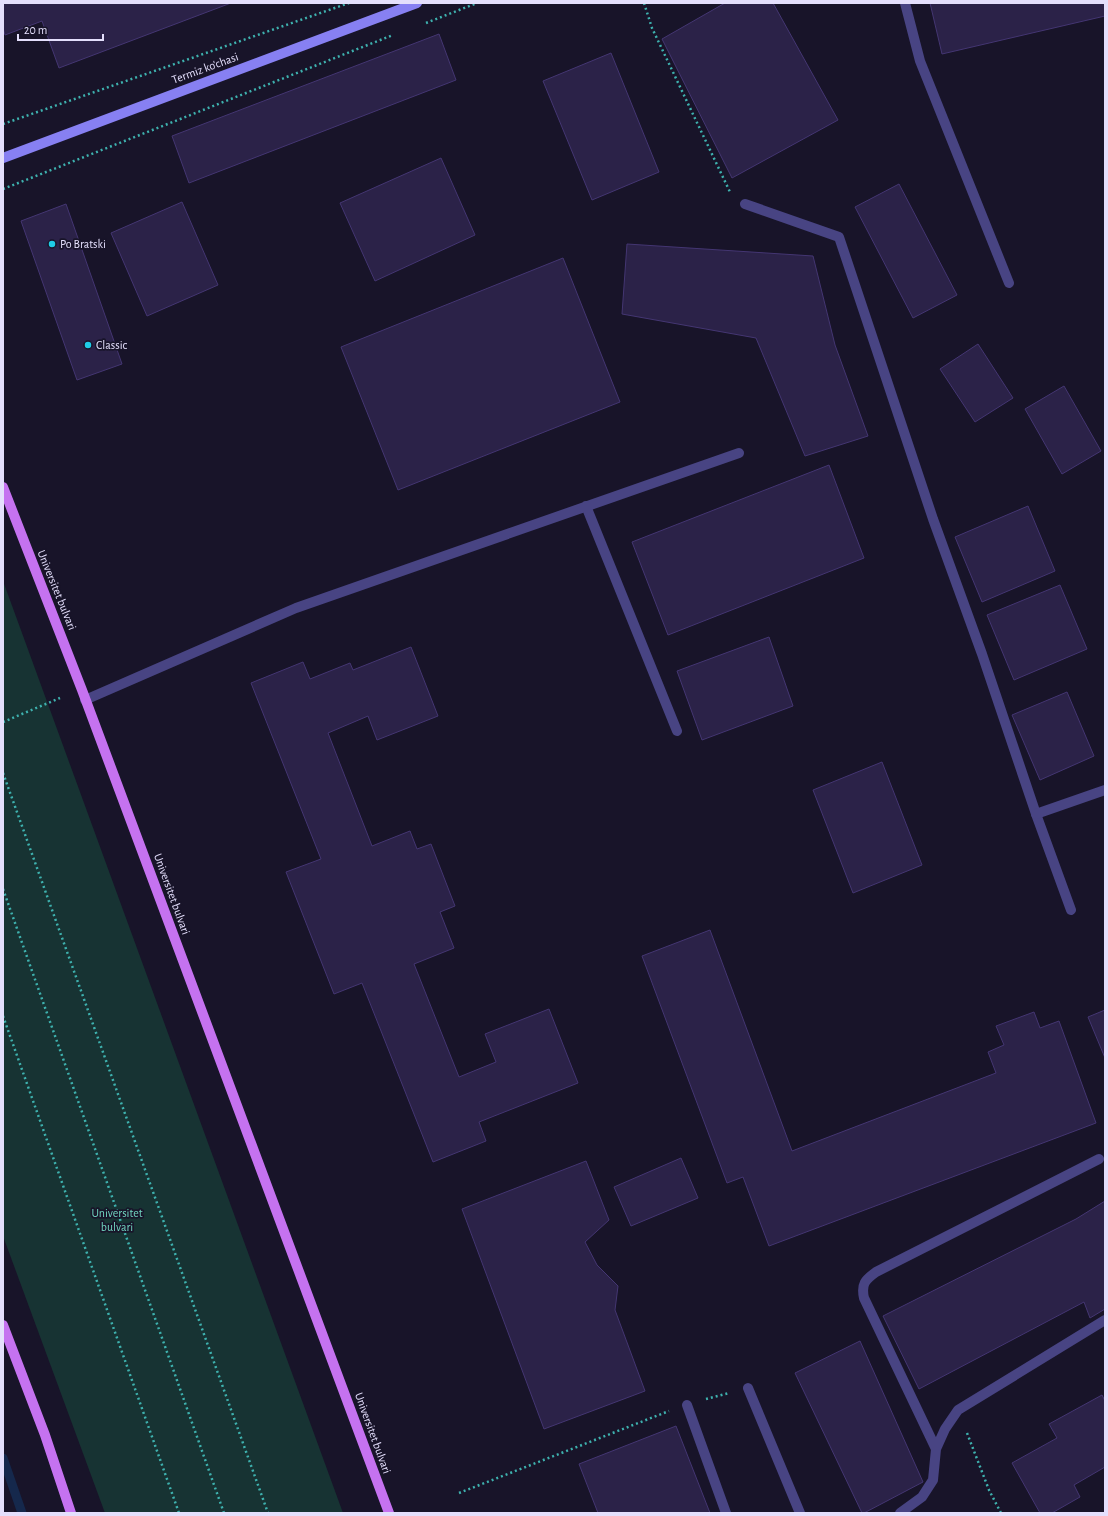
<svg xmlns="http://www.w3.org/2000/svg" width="1108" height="1516" font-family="'Alegreya Sans',sans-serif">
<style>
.green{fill:#173333}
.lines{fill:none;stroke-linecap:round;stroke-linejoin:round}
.stream{stroke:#15284c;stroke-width:9}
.building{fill:#2b2248;stroke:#443672}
.path{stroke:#3eb1ae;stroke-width:2.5;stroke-dasharray:2 3;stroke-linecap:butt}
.lane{stroke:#484483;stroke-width:10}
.street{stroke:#484483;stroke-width:10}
.secondary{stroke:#8780f2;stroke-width:10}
.primary{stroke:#c572f0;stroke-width:10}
.poi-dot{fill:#1fcce7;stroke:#181429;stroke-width:1.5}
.labels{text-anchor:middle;stroke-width:3.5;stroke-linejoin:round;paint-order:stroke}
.street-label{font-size:12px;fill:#e4dffc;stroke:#181429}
.poi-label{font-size:12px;fill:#e4dffc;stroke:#181429;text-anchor:start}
.park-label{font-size:12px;fill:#71d6c0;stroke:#181429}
</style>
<rect width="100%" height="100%" fill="#181429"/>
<path class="green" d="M3,581L343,1513H105L3,1236Z"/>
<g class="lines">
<path class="stream" d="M3,1458L22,1513"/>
</g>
<path class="building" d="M3,3H231L59,68L42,21L5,35L3,28Z
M725,3H773L838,120L732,178L662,39Z
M930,3H1105V16L942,54Z
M439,34L456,80L189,183L172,136Z
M611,53L659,172L592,200L543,81Z
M441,158L475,235L375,281L340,203Z
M899,184L957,295L913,318L855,207Z
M182,202L218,285L147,316L111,233Z
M66,204L122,364L77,380L21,221Z
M627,244L813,256L835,345L868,436L805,456L756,338L622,314Z
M563,258L620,402L398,490L341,347Z
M978,344L1013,398L975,422L940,369Z
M1064,386L1101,451L1062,474L1025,409Z
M829,465L864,558L668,635L632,542Z
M1028,506L1055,571L982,602L955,537Z
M1060,585L1087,649L1014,680L987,615Z
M769,637L793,706L702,740L677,671Z
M411,647L438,716L377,740L368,716L328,733L372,846L410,831L417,849L431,844L455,906L440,912L454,948L414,964L459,1077L496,1062L485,1034L549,1009L578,1083L479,1122L486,1141L433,1162L362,983L334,994L286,872L321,859L251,683L303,662L310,679L350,663L353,670Z
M1067,692L1094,756L1040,780L1012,715Z
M882,762L922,865L853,893L813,790Z
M710,930L792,1151L996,1073L988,1052L1004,1045L996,1026L1034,1012L1040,1028L1059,1021L1096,1123L769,1246L743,1177L727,1183L642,956Z
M1105,1010V1058L1088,1017Z
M681,1158L698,1198L631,1226L614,1187Z
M586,1161L609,1220L585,1242L597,1265L618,1286L615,1310L645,1391L544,1429L462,1209Z
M1105,1201V1309L1090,1318L1084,1302L919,1389L883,1316L1076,1219Z
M860,1341L923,1482L864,1513H862L795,1373Z
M1102,1395L1105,1401V1467L1074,1485L1080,1497L1052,1513H1040L1012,1463L1057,1438L1049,1424Z
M676,1426L710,1513H598L579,1464Z"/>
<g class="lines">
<path class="path" d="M644,3L652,28L730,192
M426,23L477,3
M3,124L349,3
M3,189L393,35
M3,722L60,698
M3,773L268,1513
M3,889L224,1513
M3,1016L179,1513
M706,1399L729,1393
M967,1433L989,1490L1001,1513
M459,1493L669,1411"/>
<path class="lane" d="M905,3L920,61L1009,283
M745,204L839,237L933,519L982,654L1036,814L1071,910
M586,506L677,731
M85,700L296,608L739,453
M748,1388L800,1513
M687,1405L726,1513
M936,1449L864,1298C861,1284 865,1280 876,1272L1099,1159
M900,1513L922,1497L933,1480L936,1449L945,1429L958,1410L1105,1320"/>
<path class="street" d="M1036,814L1105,790"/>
<path class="secondary" d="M3,158L417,3"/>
<path class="primary" d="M3,487L82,690L389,1513
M3,1325L45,1435L71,1513"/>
</g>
<g class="poi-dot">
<circle cx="52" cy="244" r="4"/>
<circle cx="88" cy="345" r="4"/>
</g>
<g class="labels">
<g class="street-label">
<text transform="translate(205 68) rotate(-20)" y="4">Termiz ko'chasi</text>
<text transform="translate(57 590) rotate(68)" y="4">Universitet bulvari</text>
<text transform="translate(172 894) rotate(70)" y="4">Universitet bulvari</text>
<text transform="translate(373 1433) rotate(70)" y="4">Universitet bulvari</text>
</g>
<g class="poi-label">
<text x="60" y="248">Po Bratski</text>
<text x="96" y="349">Classic</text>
</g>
<g class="park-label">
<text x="117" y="1217">Universitet<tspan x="117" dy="14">bulvari</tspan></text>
</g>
</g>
<rect width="1108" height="1516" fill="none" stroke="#e4dffc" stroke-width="8"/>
<path d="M18 34v6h85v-6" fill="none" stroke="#e4dffc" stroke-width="2"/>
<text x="24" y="34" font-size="12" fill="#e4dffc" stroke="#181429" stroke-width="3" paint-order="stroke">20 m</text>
</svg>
